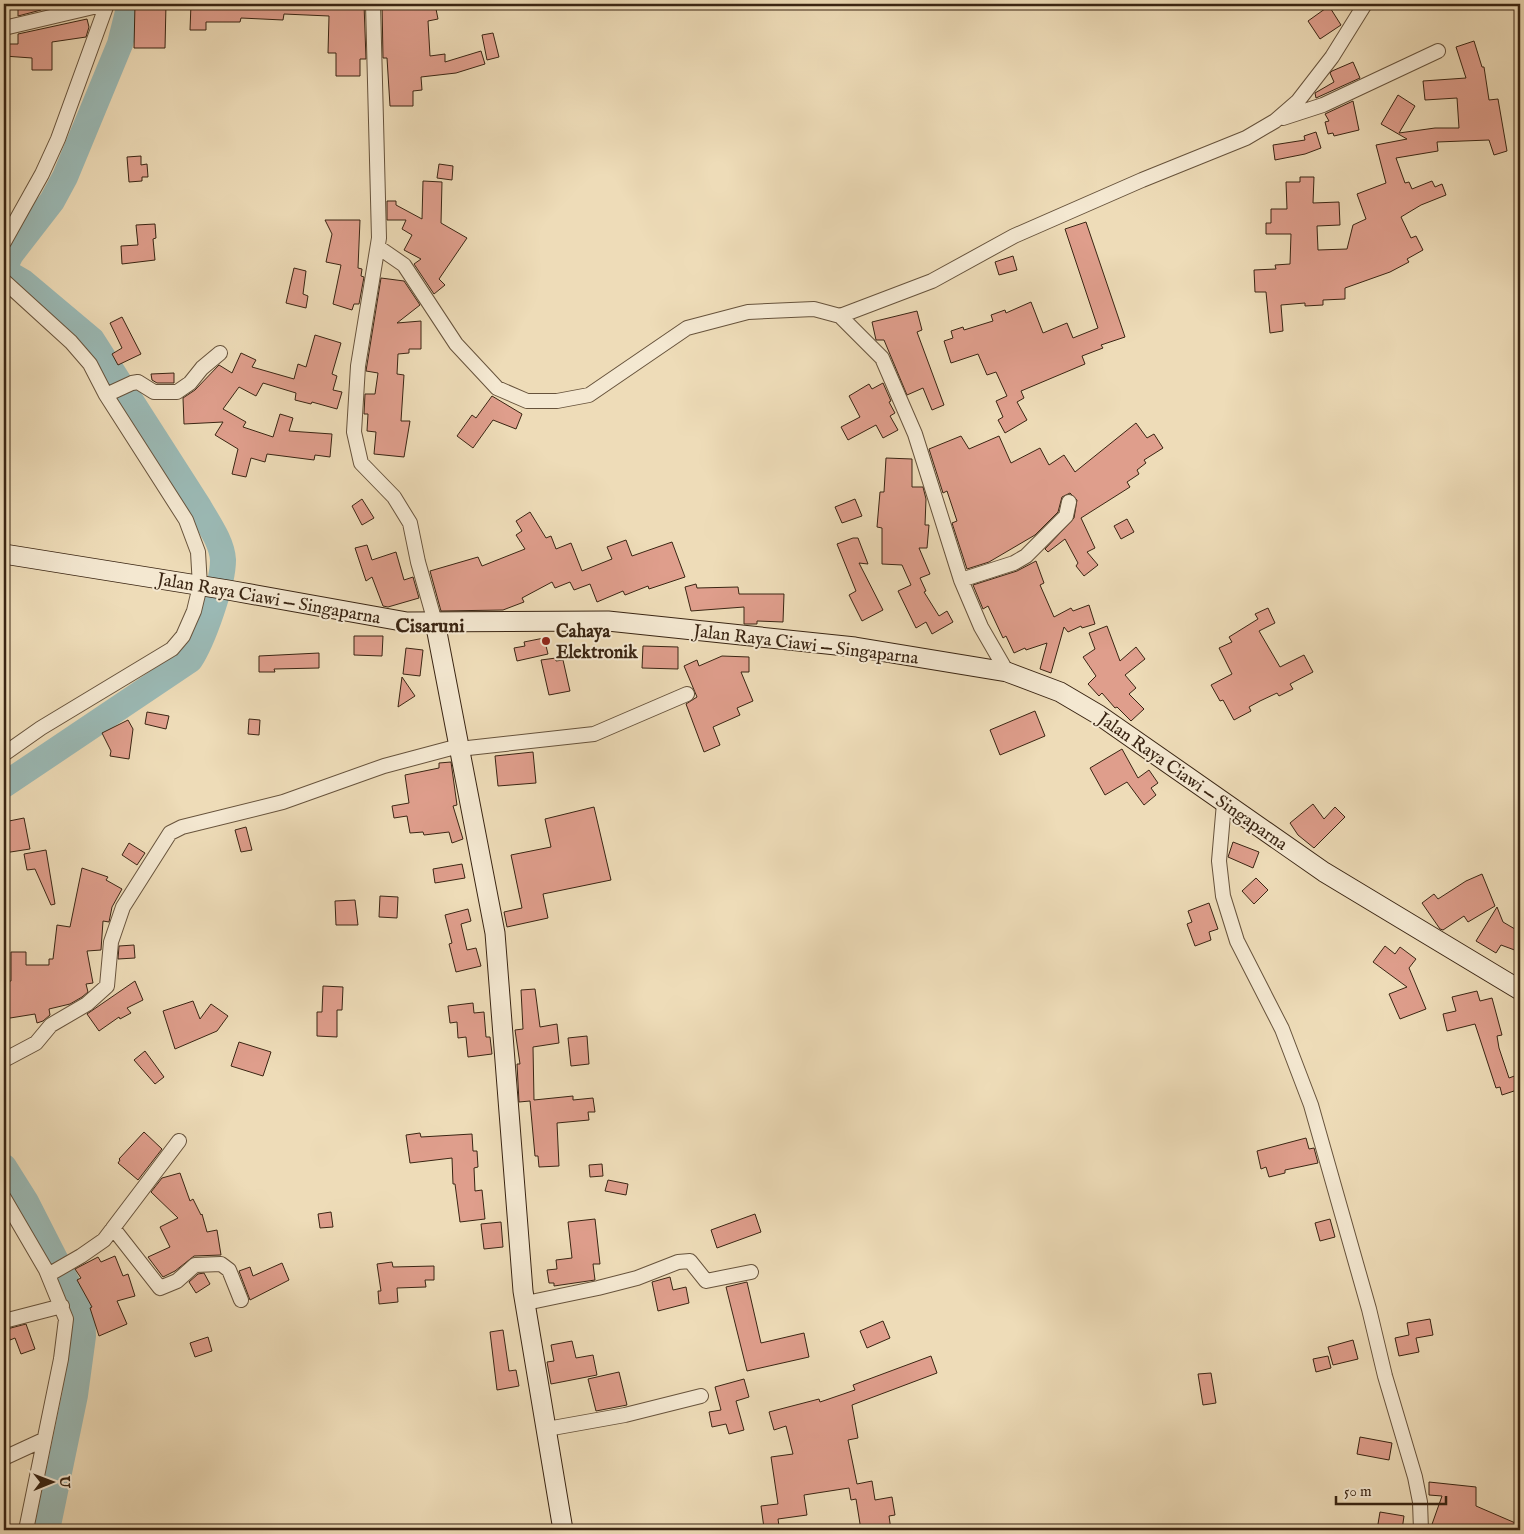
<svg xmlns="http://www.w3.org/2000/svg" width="1524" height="1534" font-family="'IM FELL English',serif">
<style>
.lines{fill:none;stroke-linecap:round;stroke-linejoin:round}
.river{stroke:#9bbab6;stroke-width:26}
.building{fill:#df9e8c;stroke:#3a2513}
.street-casing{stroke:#67533c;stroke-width:16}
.secondary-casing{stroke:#3a2513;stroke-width:21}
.street{stroke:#f4e8d1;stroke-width:14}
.secondary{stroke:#f4e8d1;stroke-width:19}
.poi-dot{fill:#8f2418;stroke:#f4e8d1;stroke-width:2}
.labels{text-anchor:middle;stroke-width:4;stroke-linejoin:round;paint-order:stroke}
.street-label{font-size:18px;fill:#3a2513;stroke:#f4e8d1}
.poi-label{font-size:18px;font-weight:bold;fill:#3a2513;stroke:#f4e8d1;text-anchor:start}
.quarter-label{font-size:20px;font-weight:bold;fill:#3a2513;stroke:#f4e8d1}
</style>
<rect width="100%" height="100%" fill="#eedcb8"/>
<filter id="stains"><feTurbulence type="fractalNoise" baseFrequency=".004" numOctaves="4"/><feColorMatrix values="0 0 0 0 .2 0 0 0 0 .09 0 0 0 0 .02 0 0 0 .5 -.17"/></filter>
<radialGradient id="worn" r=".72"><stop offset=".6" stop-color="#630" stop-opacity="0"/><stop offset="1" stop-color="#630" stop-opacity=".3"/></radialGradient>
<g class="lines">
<path class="river" d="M4,785L190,660C203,640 223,584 223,560C222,542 208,523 199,507L92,340L23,282L11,275L4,268L11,254L52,201L65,177L120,44L130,4
M4,1167L26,1202L82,1312L83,1336L75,1395L47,1530"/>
</g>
<path class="building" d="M18,4H41V10L18,16Z
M135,4H166L165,48H134Z
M191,4H230V8H254V4H364L366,59H360V76H336V53H328L329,16L284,14L283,20L241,18L240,22H206V30H190Z
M382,4H435L438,19L428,21L430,56L445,54V62L481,51L485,64L456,73L421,77L422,90L413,91V106H390L387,58H383Z
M1329,6L1341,25L1320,39L1308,21Z
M87,19L89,27L86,37L52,42V70H32V58L4,56V44H18V34Z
M493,33L499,57L487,60L482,35Z
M1474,41L1482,67H1484L1489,100L1498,99L1507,151L1494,155L1489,140L1437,142L1438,151L1396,158L1405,183L1409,182L1412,189L1432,181L1435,187L1442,184L1446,195L1421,205L1401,217L1411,238L1416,236L1423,250L1407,259L1409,262L1390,272L1345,288V299L1323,300V305L1305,306V303L1281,305L1283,331L1270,333L1266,292H1255L1254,270L1276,269L1275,265L1290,264L1291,234H1266V223H1271V209H1287L1286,182H1300V177H1314L1313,203L1339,202L1340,225L1317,226L1318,250L1347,249L1353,225L1366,219L1357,194L1386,183L1376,145L1407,139L1381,124L1398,95L1415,106L1399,133L1435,128H1459L1457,98L1425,100L1423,81L1466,78L1456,47Z
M1353,62L1360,78L1316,98L1315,93L1334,82L1330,73L1332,71Z
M1353,101L1359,130L1334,136L1333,133L1328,134L1325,122L1329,121L1325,114Z
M1316,132L1321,148L1305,154L1275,160L1273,145L1305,140L1304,136Z
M141,156V165L147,164L148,177H142V181L129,182L127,157Z
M439,164L453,166L452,180L437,178Z
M423,181L442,182L441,223L467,238L439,279L445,285L434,294L414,264L421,259L404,250L412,235L402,229L406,220H387V201H396V205L422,219Z
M325,220H360L358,268L362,269L361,276L364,277L359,304H354L352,310L333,304L341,265L326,262L332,234Z
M1086,222L1125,337L1101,345L1103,348L1082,356L1085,364L1021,391L1024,398L1017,402L1027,420L1005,433L998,420L1003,417L996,401L1007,396L996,372L987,375L978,354L951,363L944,341L953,338L951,331L963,327L964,330L993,321L991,315L1005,310L1006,313L1031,302L1043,333L1067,323L1073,338L1098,328L1065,229Z
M155,224L156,238L153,239L155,260L122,264L121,246L138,245L136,225Z
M1013,256L1017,270L999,275L995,262Z
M294,268L306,271L303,294L308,296L306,308L286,303Z
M381,278L404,281L420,305L397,323L421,321V349H409V353L398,354L397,374L404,375L401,421H410L404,457L374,454L376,432L367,431L368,414H364L365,394H375L378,373L366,371Z
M917,311L922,330L917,332L944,405L932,410L923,388L907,395L884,340H876L872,322Z
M122,317L141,354L118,365L112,354L122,348L110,323Z
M315,335L341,343L332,374L337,376L333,390L342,392L337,409L312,402L311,404L295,400L296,393L263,383L256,396L239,387L223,409L246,422L243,427L273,437L280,414L293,418L289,431L332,434L330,457L315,455L314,460L267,454L265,462L251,458L246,477L232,474L238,449L215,435L223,422L184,424L183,398L195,390L219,365L232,373L241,353L256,360L252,367L294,379L298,364L306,367Z
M174,373V383H157L152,380L151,374Z
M883,383L891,401L889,402L895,413L890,416L898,430L883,438L876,425L848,440L841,427L860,417L849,396L869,384L872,389Z
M492,396L522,414L516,429L493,420L473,448L457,436L472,415L476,418Z
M1136,423L1147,438L1154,434L1163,448L1144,460L1146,463L1137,470L1139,474L1127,482L1130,487L1081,518L1095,548L1087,552L1098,565L1084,576L1076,566L1078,563L1065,539L1048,552L1045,549L1074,518L1077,500L1070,493L1062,497L1058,512L1035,535L989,562L967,569L952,523L957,521L947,491L943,493L929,449L961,436L969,449L999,436L1011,463L1040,448L1049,465L1064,455L1075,472Z
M886,458L912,459V487H923L926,499L925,525H929L927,548H919L930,574L920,578L926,591L924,592L939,616L947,611L953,622L932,634L926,622L916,628L898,591L911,585L902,565L882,564V528L877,527L880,492H884Z
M362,499L374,518L362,525L352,506Z
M855,499L862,516L842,523L835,507Z
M530,512L546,538L551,536L556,549L571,543L582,571L612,559L607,547L626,540L632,556L672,542L685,577L649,589L648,586L625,595L623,591L597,602L590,584L574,590L570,582L555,588L552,582L522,598L524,602L503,610L441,611L430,571L478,557L482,566L525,549L516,535L522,531L516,521Z
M1127,519L1134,532L1121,539L1114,526Z
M853,538H858L868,564L859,563L883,610L862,621L849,595L856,591L837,544Z
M367,545L372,560L396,552L404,580L413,577L419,598L388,607L383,606L372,577L366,581L355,548Z
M1036,561L1044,583L1040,585L1054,617L1071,608L1073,611L1089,605L1095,624L1082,628L1081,626L1068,632L1064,627L1051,673L1040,669L1047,643L1026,650L1025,648L1014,653L1006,636L1003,638L988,606L983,609L973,585L1017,571Z
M696,584L697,588L738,587L739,594H784L783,622L757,621V624H744V607L691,611L685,587Z
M1268,608L1275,623L1259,631L1280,667L1304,655L1313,672L1290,684L1293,689L1279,696L1277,693L1260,701L1249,707L1251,711L1234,720L1223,700L1220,701L1211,685L1232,674L1219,648L1232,642L1229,637L1258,619L1255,614Z
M1107,626L1120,661L1136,647L1145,659L1125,675L1136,688L1129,694L1144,709L1131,721L1117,707L1115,708L1102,693L1099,696L1088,684L1096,676L1083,657L1095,649L1089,633Z
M354,636H383L382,656L354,655Z
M544,638L548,654L517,661L514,648L525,646L524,642Z
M643,646L678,647V669L642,668Z
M406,648L423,650L420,676L403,674Z
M319,653V668L274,669L275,672H259V656Z
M722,656L749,657V672H741L753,701L737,708L740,715L713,727L720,745L704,752L686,704L697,697L684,666L697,660L699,666Z
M556,658V661L563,660L570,691L549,695L541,660Z
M402,677L415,696L398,707Z
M1035,711L1045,736L1000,755L990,730Z
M147,712L169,716L166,729L145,724Z
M249,719L260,720L259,735L248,734Z
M128,720L133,729L129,759L110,756L111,751L102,733Z
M1122,749L1138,778L1149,770L1158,783L1151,788L1156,795L1144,805L1127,782L1105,795L1090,768Z
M533,752L536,783L498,786L495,756Z
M451,762L457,805L453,806L463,839L452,843L449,832L424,835L423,832L410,833L407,816L394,818L392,806L409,803L405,775L439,768V763Z
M1313,804L1324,819L1335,807L1345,817L1314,848L1298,835L1290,823Z
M594,807L611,880L543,894L548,918L507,927L504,912L522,908L511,855L551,847L545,819Z
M24,818L30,849L4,853V822Z
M246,827L252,850L241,852L235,830Z
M1233,842L1259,852L1253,868L1228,857Z
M129,843L145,853L137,865L122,855Z
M46,850L55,904L51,905L35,869L27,870L24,854Z
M462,864L465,878L435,883L433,869Z
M82,868L108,877L106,880L122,889L112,907L109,922L103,921L101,950L87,951L93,983L86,984L88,992L82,997L70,1004L49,1009L50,1015L43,1021L37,1023L35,1014L4,1019V982L11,981V952H26V965H49V959H53L57,925L70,927Z
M1482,874L1495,906L1468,922L1464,916L1443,930L1440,929L1422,903L1434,894L1438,899L1466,881Z
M1256,878L1268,890L1254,904L1242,891Z
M380,896L398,897L397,918L379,917Z
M355,900L358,925H336L335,901Z
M1209,903L1218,929L1209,932L1211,940L1195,946L1187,924L1192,922L1188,911Z
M1497,907L1503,922L1520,932V952L1501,945L1496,953L1476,941Z
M468,909L471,921L461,924L467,950L476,948L481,966L456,972L449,944L452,943L445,915Z
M134,945L135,958L118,959L119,946Z
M1385,946L1395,954L1400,947L1416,959L1409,968L1426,1009L1400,1019L1389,994L1407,987L1373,962Z
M135,981L143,1000L127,1008L131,1013L120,1019L119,1017L99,1031L87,1014Z
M323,986L343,987L342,1010H337V1037L317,1036V1012H322Z
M535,989L540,1027L557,1024L559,1043L533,1047L534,1100L573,1096V1100L593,1098L595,1112H588L589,1120L557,1123L559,1166L539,1167L538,1156H535L530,1101L519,1102L517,1064H520L515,1030L523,1029L521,990Z
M1477,991L1480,1001L1492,998L1502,1035L1497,1036L1499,1048L1509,1078L1520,1074V1089L1502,1095L1500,1087L1496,1088L1475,1024L1447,1031L1443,1014L1456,1011L1452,997Z
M193,1001L200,1019L211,1004L228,1016L217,1031L175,1049L163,1011Z
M473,1003L474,1013L484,1012L486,1037H490L492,1054L468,1057L466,1037L458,1038L457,1022L450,1023L448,1006Z
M587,1036L589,1064L571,1066L568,1038Z
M239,1042L271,1052L263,1076L231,1066Z
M145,1051L164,1077L155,1084L134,1060Z
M144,1132L162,1149L138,1180L118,1163L120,1160L119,1159Z
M420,1133L421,1137L472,1134L473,1151H477L478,1167L474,1168L475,1191L482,1190L485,1219L460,1222L455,1184H453L452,1158L410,1163L406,1135Z
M1306,1138L1309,1149L1314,1148L1318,1163L1285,1170V1173L1269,1177L1266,1167L1261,1169L1257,1151Z
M602,1164L603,1176L590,1177L589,1165Z
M180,1173L190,1201L193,1199L201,1215L202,1214L207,1232L217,1230L221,1255L194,1256L175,1271L163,1277L148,1257L170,1247L160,1227L178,1218L151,1192L162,1178Z
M608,1180L628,1184L626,1195L605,1191Z
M331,1212L333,1227L320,1228L318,1214Z
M755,1214L761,1232L717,1248L711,1230Z
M595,1219L600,1264H593L595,1280L554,1286V1283H549L547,1270L557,1269L556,1260L572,1258L568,1222Z
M1330,1219L1335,1237L1320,1241L1315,1223Z
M501,1222L503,1247L484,1249L481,1224Z
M115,1256L123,1276L128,1274L135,1296L117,1301L127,1324L99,1336L90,1308L92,1307L77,1280L81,1278L75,1269L98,1257L101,1262Z
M392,1262L393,1267L434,1266V1280H425L426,1287L397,1288L398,1302L379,1304L378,1291H381L377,1264Z
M282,1263L289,1280L250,1300L239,1271L250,1267L253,1276Z
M204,1273L210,1284L196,1293L189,1282L198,1274Z
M670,1277L673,1290L686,1287L689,1303L658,1311L652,1282Z
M747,1282L761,1343L804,1333L809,1357L747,1371L726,1287Z
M1430,1319L1433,1335L1416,1338L1419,1352L1399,1356L1395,1338L1409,1335L1407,1323Z
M883,1321L890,1338L867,1348L860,1331Z
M26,1324L35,1349L21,1354L15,1338L10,1340L7,1329Z
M503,1330L509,1371L516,1370L519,1386L497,1390L490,1332Z
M208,1337L212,1351L195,1357L190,1343Z
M1353,1340L1358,1359L1333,1365L1328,1347Z
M572,1341L576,1358L593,1355L597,1375L551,1384L547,1362L554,1361L551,1345Z
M931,1356L937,1373L852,1405L858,1438L848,1440L857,1484L872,1481L875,1500L892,1497L895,1515L889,1516L891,1530H861L856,1499L851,1500L849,1488L804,1495L807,1515L778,1519L779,1526L764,1528L761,1506L778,1504L771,1457L793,1454L786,1426L774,1430L769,1412L819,1399L820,1402L855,1390L853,1385Z
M1328,1356L1331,1368L1316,1372L1313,1359Z
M619,1372L627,1405L596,1411L588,1379Z
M1211,1373L1216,1403L1203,1405L1198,1374Z
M744,1379L749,1397L736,1401L744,1430L729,1434L726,1424L712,1427L709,1412L721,1410L715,1387Z
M1360,1437L1392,1443L1389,1460L1357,1454Z
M1429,1482L1476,1487V1506L1520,1525V1530H1430L1442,1496L1429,1495Z
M1380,1512L1404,1516L1402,1530H1377Z"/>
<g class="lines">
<g class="street-casing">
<path id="street" d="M373,4L379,238L358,366L354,432L361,463L394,497L410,523L418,562L435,622
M4,28L106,4
M1283,118L1323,105L1438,51
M4,242L42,174L58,139L107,4
M378,247L404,265L456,344L497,388L527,401H557L589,395L687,328L748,312L814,309L840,316L882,358L915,434L961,580L981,627L1007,672
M4,281L71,342L90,364L106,395L186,520L198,552L200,586L194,611L183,636L172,649L41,728L4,754
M840,316L932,281L1014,236L1142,180L1246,138L1275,121L1298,101L1332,57L1365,4
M106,395L132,383L138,382L154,392H177L190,383L202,368L220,353
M961,580L1014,563L1026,556L1066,516L1069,502
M459,749L594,734L687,694
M1224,803L1219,861L1223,896L1237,941L1282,1029L1311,1105L1369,1309L1385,1376L1415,1477L1420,1502L1421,1530
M4,1060L36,1043L51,1025L87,1004L107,986L111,942L123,907L170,833L182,827L283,802L384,766L459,746
M4,1198L46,1270L66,1319L61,1359L26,1530
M113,1228L160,1288L177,1281L195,1265L221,1264L229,1270L241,1300
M48,1275L81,1256L104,1240L179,1141
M526,1303L598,1288L637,1278L678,1262L690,1261L706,1281L751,1272
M4,1321L62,1306
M547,1429L625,1415L701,1396
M4,1458L43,1440"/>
</g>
<g class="secondary-casing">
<path id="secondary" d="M4,554L228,590L407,622L608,621L855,647L1007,672L1060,692L1099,715L1324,872L1520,990
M435,622L495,933L523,1291L563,1530"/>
</g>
<use href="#street" class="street"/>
<use href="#secondary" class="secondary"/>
</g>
<circle class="poi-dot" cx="546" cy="641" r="5"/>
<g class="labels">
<g class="street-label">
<text transform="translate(269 598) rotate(10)" y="6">Jalan Raya Ciawi — Singaparna</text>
<text transform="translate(806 644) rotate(7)" y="6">Jalan Raya Ciawi — Singaparna</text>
<text transform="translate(1193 781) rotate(35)" y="6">Jalan Raya Ciawi — Singaparna</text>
</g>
<g class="poi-label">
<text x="556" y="637">Cahaya<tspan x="556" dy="21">Elektronik</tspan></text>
</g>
<g class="quarter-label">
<text x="430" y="632">Cisaruni</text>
</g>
</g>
<rect width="1524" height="1534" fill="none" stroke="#eedcb8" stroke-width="20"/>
<rect x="5" y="5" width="1514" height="1524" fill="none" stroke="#3a2513" stroke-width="2.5"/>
<rect x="10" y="10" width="1504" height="1514" fill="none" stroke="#3a2513"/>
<g transform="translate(52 1482) rotate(89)" stroke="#f4e8d1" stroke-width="4" paint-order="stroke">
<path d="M0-4L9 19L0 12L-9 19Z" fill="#3a2513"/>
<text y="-8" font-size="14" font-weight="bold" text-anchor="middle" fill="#3a2513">U</text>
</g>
<path d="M1336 1496v8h110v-8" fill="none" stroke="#3a2513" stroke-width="2.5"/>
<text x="1344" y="1496" font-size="15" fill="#3a2513" stroke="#f4e8d1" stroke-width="4" paint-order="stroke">50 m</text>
<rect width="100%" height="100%" filter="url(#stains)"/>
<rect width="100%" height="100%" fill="url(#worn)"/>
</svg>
